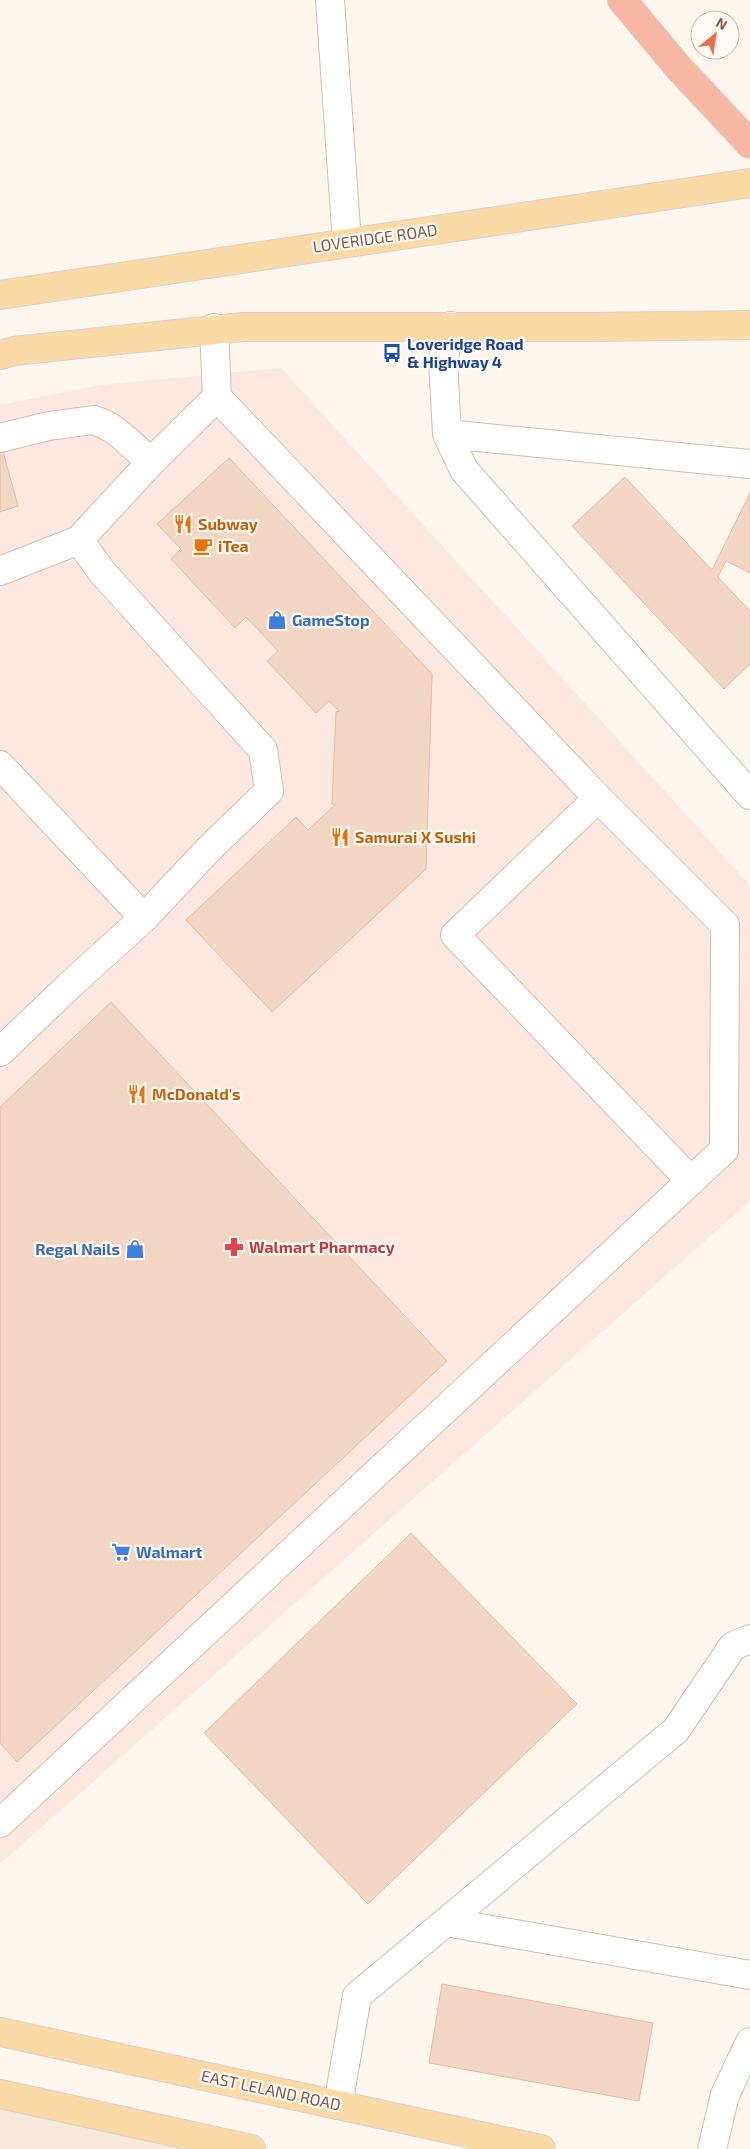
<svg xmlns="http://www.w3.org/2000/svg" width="750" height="2149" font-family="'Exo 2',sans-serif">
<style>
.residential{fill:#f5e8da}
.commercial{fill:#fde8e0}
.building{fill:#f3d5c3;stroke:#e6bba3}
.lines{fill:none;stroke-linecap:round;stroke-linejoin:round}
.minor-casing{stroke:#d1beb0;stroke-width:30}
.major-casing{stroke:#dad1cd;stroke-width:30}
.highway-casing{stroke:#dad1cd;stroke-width:30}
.minor{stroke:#fff;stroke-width:28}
.major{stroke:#fbd9a5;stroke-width:28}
.highway{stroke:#f7b7a3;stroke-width:28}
.labels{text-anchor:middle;stroke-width:4.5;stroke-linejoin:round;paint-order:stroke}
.street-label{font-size:16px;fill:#7a5c4d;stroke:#fffaf3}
.transit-label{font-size:16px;font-weight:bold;fill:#164399;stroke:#fffaf3;text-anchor:start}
.food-label{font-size:16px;font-weight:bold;fill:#c56008;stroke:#fffaf3;text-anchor:start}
.shop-label{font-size:16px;font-weight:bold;fill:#366cbe;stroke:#fffaf3;text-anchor:start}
.health-label{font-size:16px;font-weight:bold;fill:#be3a42;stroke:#fffaf3;text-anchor:start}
</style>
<rect width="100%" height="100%" fill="#fdf6ec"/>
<path class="residential" d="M0,2094L251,2149H0Z"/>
<path class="commercial" d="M281,368L750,885V1201L0,1864V405L100,385Z"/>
<path class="building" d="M0,448H2L18,506L0,512Z
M229,458L432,674L426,869L272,1012L186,920L296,817L308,830L335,805L332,804L336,712L339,711L329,701L316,713L267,661L278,651L246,617L235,628L171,559L181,549L157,524Z
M625,477L712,570L750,493V573L726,561L718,577L750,611V664L724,689L572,526Z
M111,1002L447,1361L17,1762L0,1743V1107Z
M411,1533L577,1704L368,1904L204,1733Z
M442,1984L653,2023L639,2101L429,2063Z"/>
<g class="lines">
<g class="minor-casing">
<path id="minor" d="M330,0L347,243
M451,326L443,361L447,434L464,470L750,795
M447,434L750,464
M0,438L49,426L93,420C115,425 134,448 151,462
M0,571L79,540
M0,765L144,918
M598,798L455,935L691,1181
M0,1052L70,985L144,918L209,849L269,791L263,750L102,572L79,540L151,462L217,397L214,328
M0,1823L724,1150L725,925L598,798L217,397
M446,1922L750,1975
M338,2105L357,1996L676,1730L733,1646L750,1639
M712,2149L725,2095L750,2042"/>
</g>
<g class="major-casing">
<path id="major" d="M0,295L750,183
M0,355L14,351L243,327H592L750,325
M0,2032L541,2149
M0,2094L251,2149"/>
</g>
<g class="highway-casing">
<path id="highway" d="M622,0L678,67L750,144"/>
</g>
<use href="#minor" class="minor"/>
<use href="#major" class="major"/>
<use href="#highway" class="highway"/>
</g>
<defs>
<g id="bus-bare" transform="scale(1.5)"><path d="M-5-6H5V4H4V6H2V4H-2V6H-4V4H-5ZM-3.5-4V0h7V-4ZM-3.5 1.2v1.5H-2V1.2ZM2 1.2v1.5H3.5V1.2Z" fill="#1a4fb4" stroke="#fffaf3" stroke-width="2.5" paint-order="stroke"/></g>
<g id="restaurant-bare" transform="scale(1.5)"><path d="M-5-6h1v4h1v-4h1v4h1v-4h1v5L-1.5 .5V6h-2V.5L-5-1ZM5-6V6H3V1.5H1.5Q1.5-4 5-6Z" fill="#e8710a" stroke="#fffaf3" stroke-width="2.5" paint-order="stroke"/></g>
<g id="cafe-bare" transform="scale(1.5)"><path d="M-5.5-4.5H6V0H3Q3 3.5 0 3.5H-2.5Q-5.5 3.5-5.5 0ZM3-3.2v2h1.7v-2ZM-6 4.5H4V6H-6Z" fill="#e8710a" stroke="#fffaf3" stroke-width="2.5" paint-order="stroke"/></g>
<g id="shop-bare" transform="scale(1.5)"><path d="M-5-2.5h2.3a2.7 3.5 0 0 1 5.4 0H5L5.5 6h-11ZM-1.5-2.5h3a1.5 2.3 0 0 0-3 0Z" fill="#3f7fe0" stroke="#fffaf3" stroke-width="2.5" paint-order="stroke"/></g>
<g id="pharmacy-bare" transform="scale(1.5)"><path d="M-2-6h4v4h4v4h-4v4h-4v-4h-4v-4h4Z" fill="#e0444e" stroke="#fffaf3" stroke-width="2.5" paint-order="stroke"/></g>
<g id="supermarket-bare" transform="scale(1.5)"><path d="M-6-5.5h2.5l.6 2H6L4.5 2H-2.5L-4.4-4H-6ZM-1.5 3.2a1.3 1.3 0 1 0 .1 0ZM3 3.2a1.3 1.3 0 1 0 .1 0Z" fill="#3f7fe0" stroke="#fffaf3" stroke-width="2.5" paint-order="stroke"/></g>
</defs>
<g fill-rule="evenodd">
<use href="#bus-bare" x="392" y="353"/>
<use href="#restaurant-bare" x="183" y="524"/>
<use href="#cafe-bare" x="203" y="546"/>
<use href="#shop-bare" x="277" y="620"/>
<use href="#restaurant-bare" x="340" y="837"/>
<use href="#restaurant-bare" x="137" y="1094"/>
<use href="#pharmacy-bare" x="234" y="1247"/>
<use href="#shop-bare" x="135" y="1249"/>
<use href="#supermarket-bare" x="121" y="1552"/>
</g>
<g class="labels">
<g class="street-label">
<text transform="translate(375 238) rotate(-8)" y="6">LOVERIDGE ROAD</text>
<text transform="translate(271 2090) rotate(12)" y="6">EAST LELAND ROAD</text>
</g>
<g class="transit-label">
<text x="407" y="350">Loveridge Road<tspan x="407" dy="18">&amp; Highway 4</tspan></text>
</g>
<g class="food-label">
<text x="198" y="530">Subway</text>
<text x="218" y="552">iTea</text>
<text x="355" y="843">Samurai X Sushi</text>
<text x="152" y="1100">McDonald's</text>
</g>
<g class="shop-label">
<text x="292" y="626">GameStop</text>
<text x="120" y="1255" text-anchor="end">Regal Nails</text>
<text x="136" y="1558">Walmart</text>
</g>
<g class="health-label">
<text x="249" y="1253">Walmart Pharmacy</text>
</g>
</g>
<g transform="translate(715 35) rotate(30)"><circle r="24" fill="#fffaf3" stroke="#cabbb1"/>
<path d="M0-4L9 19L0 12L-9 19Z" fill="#e76f51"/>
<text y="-8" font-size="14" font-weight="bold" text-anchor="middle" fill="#7a5c4d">N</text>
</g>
</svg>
